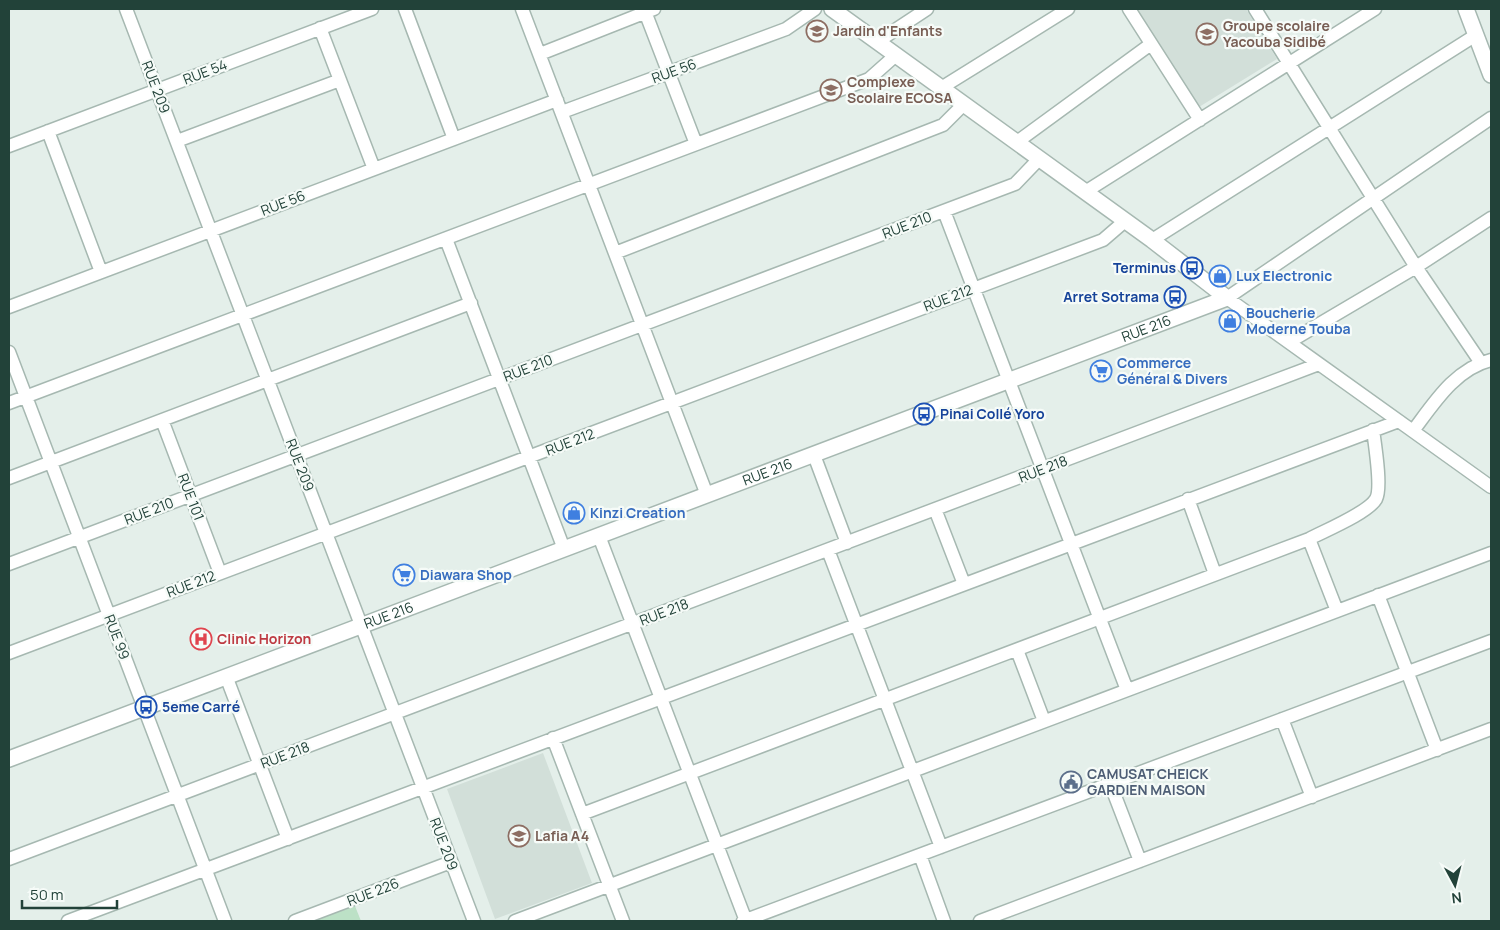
<svg xmlns="http://www.w3.org/2000/svg" width="1500" height="930" font-family="Manrope,sans-serif">
<style>
.built{fill:#d2dfd9}
.park{fill:#bce1c6}
.lines{fill:none;stroke-linecap:round;stroke-linejoin:round}
.minor-casing{stroke:#a6b8b1;stroke-width:15}
.tertiary-casing{stroke:#a6b8b1;stroke-width:18}
.minor{stroke:#fff;stroke-width:12}
.tertiary{stroke:#fff;stroke-width:15}
.labels{text-anchor:middle;stroke-width:4.5;stroke-linejoin:round;paint-order:stroke}
.education-label{font-size:14px;font-weight:bold;fill:#785e54;stroke:#f6fbf8;text-anchor:start}
.street-label{font-size:14px;fill:#224239;stroke:#f6fbf8}
.transit-label{font-size:14px;font-weight:bold;fill:#164399;stroke:#f6fbf8;text-anchor:end}
.shop-label{font-size:14px;font-weight:bold;fill:#366cbe;stroke:#f6fbf8;text-anchor:start}
.health-label{font-size:14px;font-weight:bold;fill:#be3a42;stroke:#f6fbf8;text-anchor:start}
.service-label{font-size:14px;font-weight:bold;fill:#4e5e75;stroke:#f6fbf8;text-anchor:start}
</style>
<rect width="100%" height="100%" fill="#e4efea"/>
<path class="built" d="M1137,9H1246L1277,59L1199,107Z
M543,753L592,883L495,919L447,789Z"/>
<path class="park" d="M355,906L361,921H313Z"/>
<g class="lines">
<g class="minor-casing">
<path id="minor" d="M126,9L474,921
M405,9L454,139
M522,9L707,495
M644,9L696,144
M1129,9L1200,120
M1255,9L1416,267L1481,363
M320,28L374,169
M877,42L927,9
M540,54L654,9
M941,88L1068,9
M562,112L786,29L815,9
M1491,118L1227,298L1491,487
M48,131L101,272
M177,141L340,80
M1017,142L1151,44
M9,146L372,9
M1085,192L1375,9
M944,211L1127,690
M446,239L564,549
M1152,240L1476,35
M615,253L943,125L964,104
M9,307L557,100
M1289,342L1416,267L1491,218
M9,352L225,921
M9,403L869,79L896,55
M162,420L220,573
M1413,431C1434,403 1455,369 1491,360
M814,455L847,543
M9,478L471,303
M1188,499L1215,574
M935,509L964,584
M599,536L746,921
M1309,539L1337,611
M828,550L941,847
M9,564L1015,184L1039,159
M1378,595L1437,750
M1017,650L1044,721
M9,653L1103,240L1125,221
M226,676L288,839
M1282,719L1312,797
M553,738L623,921
M1110,783L1140,861
M582,814L1309,539C1324,531 1368,513 1376,499C1382,488 1375,445 1373,430
M920,855L944,921
M9,859L1319,364
M68,921L1399,421
M295,921L451,862
M515,921L1491,553
M743,921L1491,641
M980,921L1491,729"/>
</g>
<g class="tertiary-casing">
<g id="tertiary">
<path d="M832,9L1152,240L1227,298"/>
<path d="M1466,9L1491,75"/>
<path id="s1" d="M9,759L1227,298"/>
</g>
</g>
<use href="#minor" class="minor"/>
<use href="#tertiary" class="tertiary"/>
</g>
<defs>
<g id="school-ring" transform="scale(1.125)"><circle r="9.5" fill="#f6fbf8" stroke="#8d6e63" stroke-width="1.5"/><path d="M0-5L7-2L0 1L-7-2ZM-4 1L0 2.5L4 1V4Q0 6-4 4Z" fill="#8d6e63"/></g>
<g id="bus-ring" transform="scale(1.125)"><circle r="9.5" fill="#f6fbf8" stroke="#1a4fb4" stroke-width="1.5"/><path d="M-5-6H5V4H4V6H2V4H-2V6H-4V4H-5ZM-3.5-4V0h7V-4ZM-3.5 1.2v1.5H-2V1.2ZM2 1.2v1.5H3.5V1.2Z" fill="#1a4fb4"/></g>
<g id="shop-ring" transform="scale(1.125)"><circle r="9.5" fill="#f6fbf8" stroke="#3f7fe0" stroke-width="1.5"/><path d="M-5-2.5h2.3a2.7 3.5 0 0 1 5.4 0H5L5.5 6h-11ZM-1.5-2.5h3a1.5 2.3 0 0 0-3 0Z" fill="#3f7fe0"/></g>
<g id="supermarket-ring" transform="scale(1.125)"><circle r="9.5" fill="#f6fbf8" stroke="#3f7fe0" stroke-width="1.5"/><path d="M-6-5.5h2.5l.6 2H6L4.5 2H-2.5L-4.4-4H-6ZM-1.5 3.2a1.3 1.3 0 1 0 .1 0ZM3 3.2a1.3 1.3 0 1 0 .1 0Z" fill="#3f7fe0"/></g>
<g id="hospital-ring" transform="scale(1.125)"><circle r="9.5" fill="#f6fbf8" stroke="#e0444e" stroke-width="1.5"/><path d="M-5-5h3v3.5h4V-5h3V5h-3V1.5h-4V5h-3Z" fill="#e0444e"/></g>
<g id="civic-ring" transform="scale(1.125)"><circle r="9.5" fill="#f6fbf8" stroke="#5c6f8a" stroke-width="1.5"/><path d="M-.6-6.5H3V-4.5H.6V-3L4-1V1h2V6H-6V1h2V-1L-.6-3ZM-1.2 2.5V6h2.4V2.5Z" fill="#5c6f8a"/></g>
</defs>
<g fill-rule="evenodd">
<use href="#school-ring" x="817" y="31"/>
<use href="#school-ring" x="1207" y="34"/>
<use href="#school-ring" x="831" y="90"/>
<use href="#bus-ring" x="1192" y="268"/>
<use href="#shop-ring" x="1220" y="276"/>
<use href="#bus-ring" x="1175" y="297"/>
<use href="#shop-ring" x="1230" y="321"/>
<use href="#supermarket-ring" x="1101" y="371"/>
<use href="#bus-ring" x="924" y="414"/>
<use href="#shop-ring" x="574" y="513"/>
<use href="#supermarket-ring" x="404" y="575"/>
<use href="#hospital-ring" x="201" y="639"/>
<use href="#bus-ring" x="146" y="707"/>
<use href="#civic-ring" x="1071" y="782"/>
<use href="#school-ring" x="519" y="836"/>
</g>
<g class="labels">
<g class="education-label">
<text x="1223" y="31">Groupe scolaire<tspan x="1223" dy="16">Yacouba Sidibé</tspan></text>
<text x="833" y="36">Jardin d'Enfants</text>
<text x="847" y="87">Complexe<tspan x="847" dy="16">Scolaire ECOSA</tspan></text>
<text x="535" y="841">Lafia A4</text>
</g>
<g class="street-label">
<text transform="translate(674 71) rotate(-20)" y="5">RUE 56</text>
<text transform="translate(205 72) rotate(-21)" y="5">RUE 54</text>
<text transform="translate(156 87) rotate(69)" y="5">RUE 209</text>
<text transform="translate(283 203) rotate(-21)" y="5">RUE 56</text>
<text transform="translate(907 225) rotate(-21)" y="5">RUE 210</text>
<text transform="translate(948 298) rotate(-21)" y="5">RUE 212</text>
<text dy="5" stroke="none"><textPath href="#s1" startOffset="1216">RUE 216</textPath></text>
<text transform="translate(528 368) rotate(-21)" y="5">RUE 210</text>
<text transform="translate(570 442) rotate(-21)" y="5">RUE 212</text>
<text transform="translate(300 465) rotate(69)" y="5">RUE 209</text>
<text transform="translate(1043 469) rotate(-21)" y="5">RUE 218</text>
<text dy="5" stroke="none"><textPath href="#s1" startOffset="811">RUE 216</textPath></text>
<text transform="translate(191 497) rotate(69)" y="5">RUE 101</text>
<text transform="translate(149 511) rotate(-21)" y="5">RUE 210</text>
<text transform="translate(191 584) rotate(-21)" y="5">RUE 212</text>
<text transform="translate(664 612) rotate(-21)" y="5">RUE 218</text>
<text dy="5" stroke="none"><textPath href="#s1" startOffset="406">RUE 216</textPath></text>
<text transform="translate(117 637) rotate(69)" y="5">RUE 99</text>
<text transform="translate(285 755) rotate(-21)" y="5">RUE 218</text>
<text transform="translate(444 844) rotate(69)" y="5">RUE 209</text>
<text transform="translate(373 892) rotate(-21)" y="5">RUE 226</text>
</g>
<g class="transit-label">
<text x="1176" y="273">Terminus</text>
<text x="1159" y="302">Arret Sotrama</text>
<text x="940" y="419" text-anchor="start">Pinai Collé Yoro</text>
<text x="162" y="712" text-anchor="start">5eme Carré</text>
</g>
<g class="shop-label">
<text x="1236" y="281">Lux Electronic</text>
<text x="1246" y="318">Boucherie<tspan x="1246" dy="16">Moderne Touba</tspan></text>
<text x="1117" y="368">Commerce<tspan x="1117" dy="16">Général &amp; Divers</tspan></text>
<text x="590" y="518">Kinzi Creation</text>
<text x="420" y="580">Diawara Shop</text>
</g>
<g class="health-label">
<text x="217" y="644">Clinic Horizon</text>
</g>
<g class="service-label">
<text x="1087" y="779">CAMUSAT CHEICK<tspan x="1087" dy="16">GARDIEN MAISON</tspan></text>
</g>
</g>
<rect width="1500" height="930" fill="none" stroke="#224239" stroke-width="20"/>
<g transform="translate(1455 885) rotate(173)" stroke="#f6fbf8" stroke-width="4" paint-order="stroke">
<path d="M0-4L9 19L0 12L-9 19Z" fill="#224239"/>
<text y="-8" font-size="14" font-weight="bold" text-anchor="middle" fill="#224239">N</text>
</g>
<path d="M22 900v8h95v-8" fill="none" stroke="#224239" stroke-width="2.5"/>
<text x="30" y="900" font-size="15" fill="#224239" stroke="#f6fbf8" stroke-width="4" paint-order="stroke">50 m</text>
</svg>
